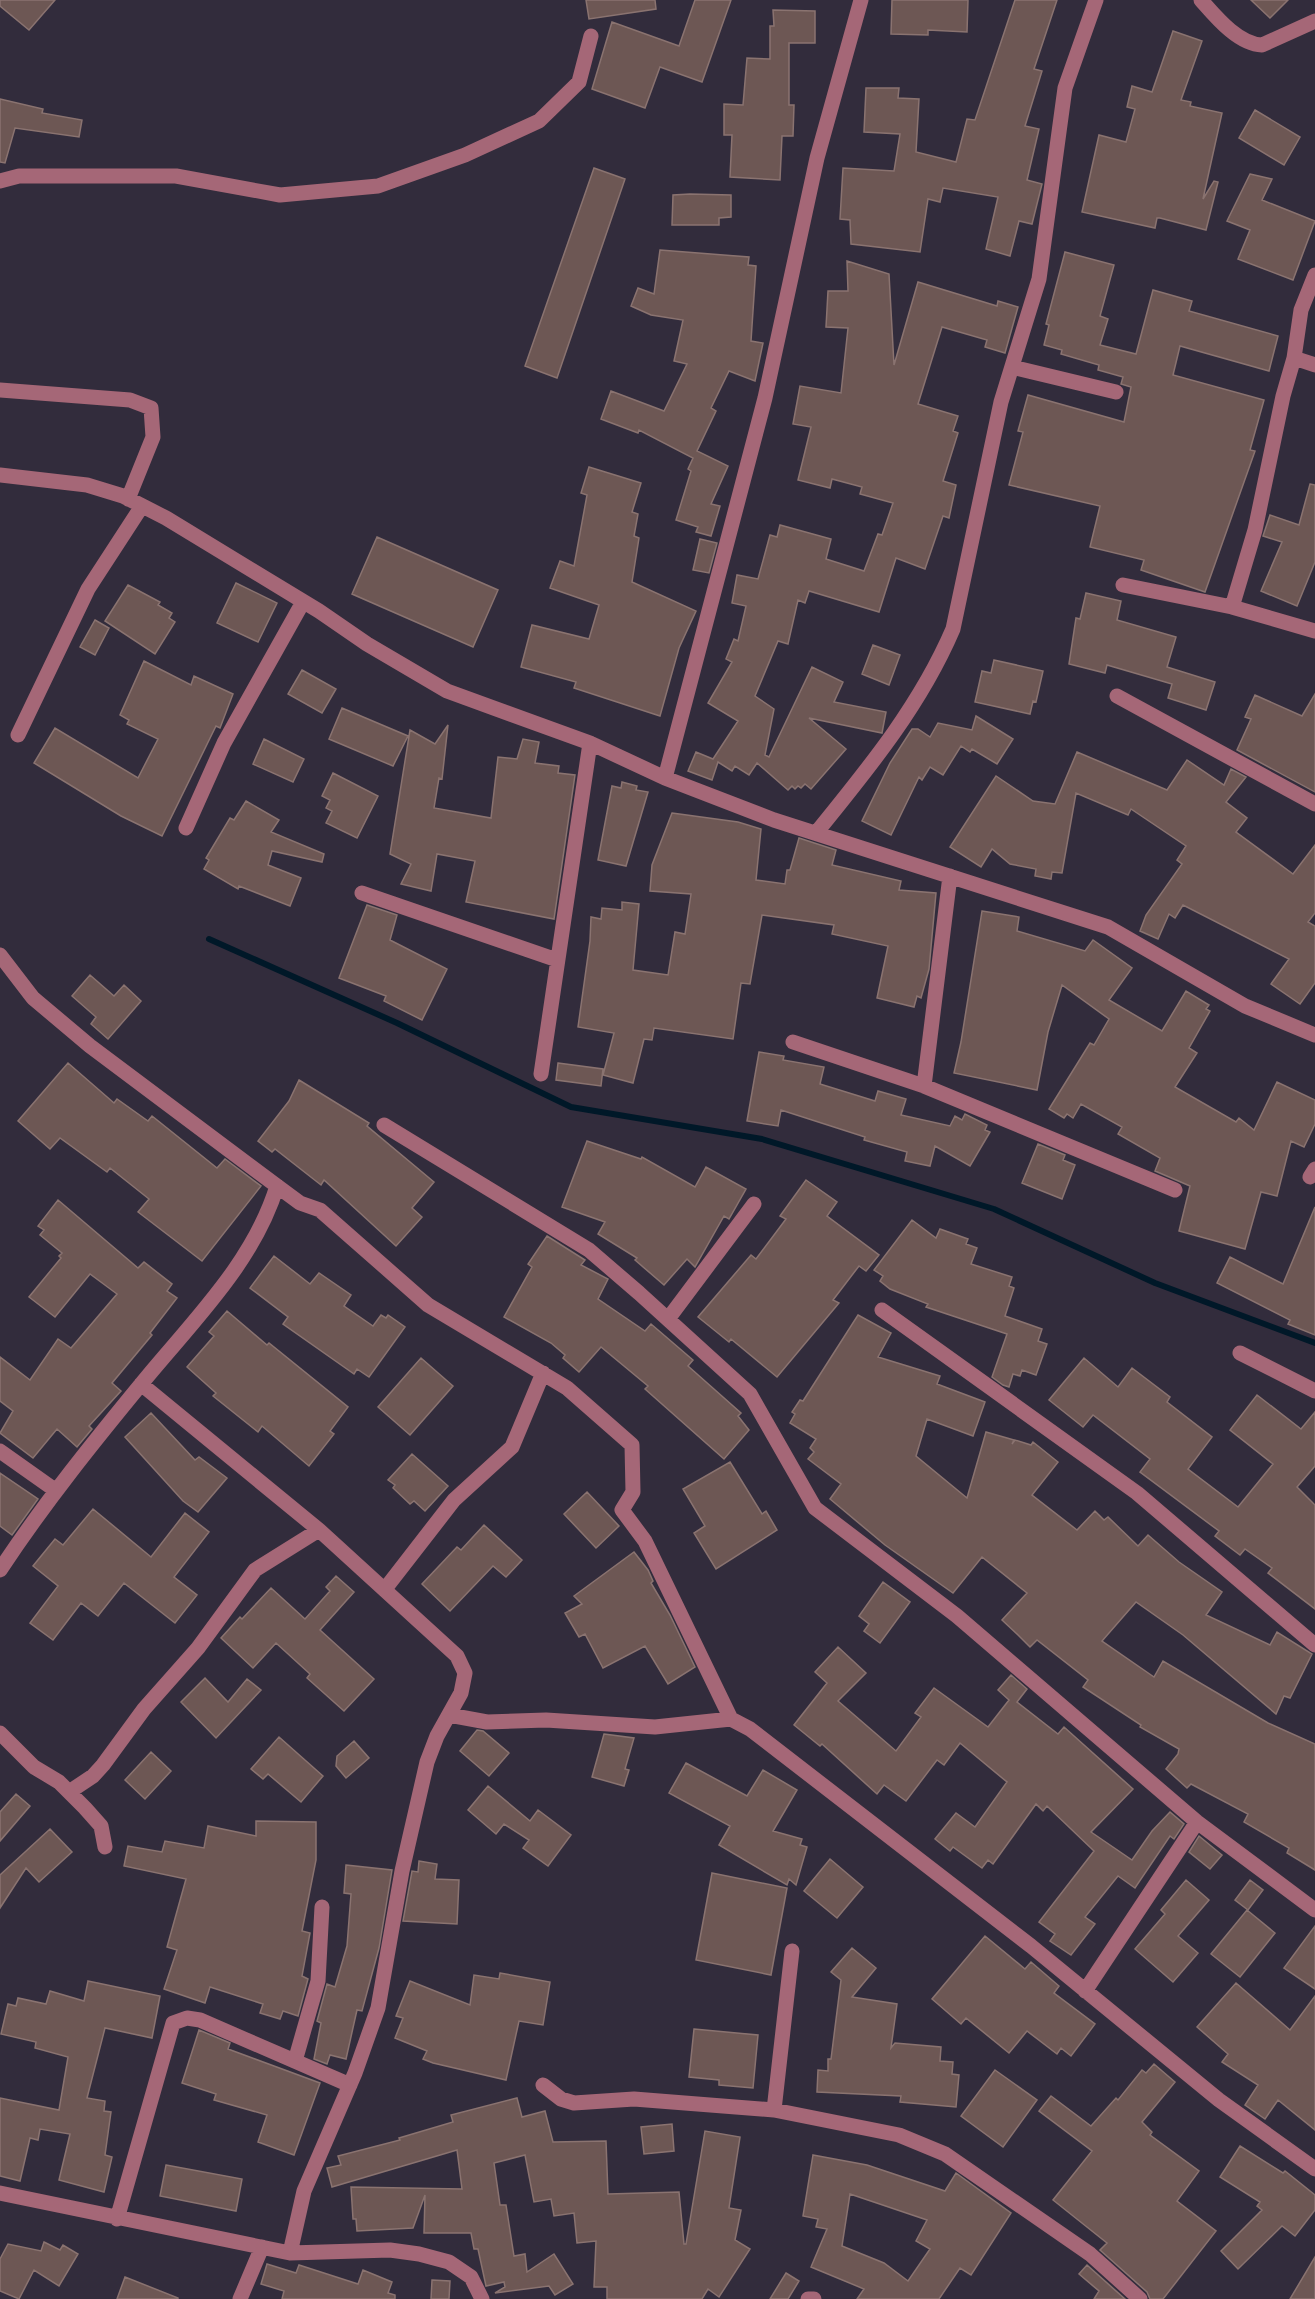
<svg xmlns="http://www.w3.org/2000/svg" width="1315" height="2299" font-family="Signika,sans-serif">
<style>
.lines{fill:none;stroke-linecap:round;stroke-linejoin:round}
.stream{stroke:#001828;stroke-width:6}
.building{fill:#6d5754;stroke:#8a7370;stroke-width:1.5;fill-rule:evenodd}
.minor{stroke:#a56777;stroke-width:15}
</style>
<rect width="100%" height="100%" fill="#322c3c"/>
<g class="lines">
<path class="stream" d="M209,939L397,1023L571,1107L762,1139L994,1209L1155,1283L1315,1343"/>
</g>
<path class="building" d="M0,0H55L29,30L0,6Z
M586,0H655L656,9L589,19Z
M695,0H731L702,82L660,67L645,108L592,89L612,22L679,46Z
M892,0H968L967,32L928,30V35L891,34Z
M1015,0H1057L1034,69L1042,71L1025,126L1039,129L1027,180L1042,184L1032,224L1019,221L1010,256L986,249L998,197L943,188L940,202L928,199L920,252L851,244L850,220L840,219L843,168L894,171L900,134L864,132L866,88H899L898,98L919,99L916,152L956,162L967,119L975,120Z
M1251,0H1288L1270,18Z
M773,10L815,11V43H789V105H794L793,136H782L780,180L730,177L732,135H724V104L743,105L747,58L770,59V26H774Z
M1173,31L1202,41L1181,100L1191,102L1190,106L1222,113L1203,199L1214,181L1218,182L1206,230L1160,218H1157L1155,228L1082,212L1099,135L1126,142L1135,109L1127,107L1132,86L1152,92Z
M0,99L43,109L42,113L82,120L79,137L15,128L5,163L0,162Z
M1255,110L1300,137L1284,165L1239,138Z
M594,168L625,179L557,378L525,366Z
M1250,174L1272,179L1262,200L1315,221L1293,280L1238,259L1250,230L1227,221Z
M690,194L731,195V217L719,218V225H672L673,195Z
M660,250L749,257L748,265L756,266L751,341L763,343L755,381L729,371L711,408L716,411L697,451L728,466L711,504L720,506L711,536L696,532L698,527L676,520L691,471L688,469L693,458L639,430L638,433L601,419L611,391L664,411L687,364L674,361L683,320L651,315L631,306L638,288L654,294Z
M1065,252L1114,265L1100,316L1108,319L1100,345L1136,354L1153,290L1192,301L1189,311L1278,336L1269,371L1180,346L1173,375L1264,400L1250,450L1255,451L1205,592L1141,570L1144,560L1090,547L1100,506L1009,485L1023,432L1018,431L1028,395L1124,422L1131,387L1121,384L1123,377L1098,370L1099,365L1061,354L1062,350L1044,345L1049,325L1046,324Z
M847,261L889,274L894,365L918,282L997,306L998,301L1018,307L1005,353L985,347L987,340L942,327L918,404L958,416L953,431L958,433L943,481L956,485L949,518L943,516L925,569L896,558L879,612L809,591L805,603L798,600L788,644L778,641L755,696L774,709L765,755L769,757L812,667L843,682L834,702L886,712L882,733L809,718L846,749L811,789L805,784L801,788L798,786L795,789L792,786L788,790L757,763L749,775L735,766L732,771L718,762L712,780L688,771L696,752L713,759L738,721L708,703L732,662L726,659L734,639L738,641L746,606L732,603L737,575L758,579L770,535L777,537L780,525L831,539L826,559L864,571L878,534L882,535L893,503L860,494L862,487L832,479L830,488L798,480L811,427L793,424L800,386L841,393L848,328L826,327L828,291H848Z
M589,467L641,483L632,512L638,514L634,536L639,538L632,582L696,611L679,648L660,716L574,688L576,682L521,667L532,625L589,639L599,605L550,588L560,561L574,566L587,495L581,493Z
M1310,484L1315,485V562L1297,606L1261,591L1282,542L1263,536L1270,515L1299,525Z
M377,537L498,590L473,647L352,594Z
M700,539L717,543L709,573L693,570Z
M236,583L277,603L258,642L217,623Z
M128,585L160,602L158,605L172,613L169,618L175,622L155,654L105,621Z
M1086,593L1121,601L1117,620L1176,637L1167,667L1215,682L1206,710L1168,698L1172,684L1107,665L1105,673L1069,664L1076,618L1080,619Z
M95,620L109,628L95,655L80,647Z
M873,645L900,655L889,685L862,674Z
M994,660L1043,671L1036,702L1033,701L1030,714L975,702L982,671L991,673Z
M144,661L191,685L194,676L233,694L220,728L216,726L162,836L121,816L34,763L55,728L138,778L158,739L127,724L129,720L120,715Z
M302,670L336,689L322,713L288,694Z
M1315,694V792L1237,750L1251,719L1245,717L1255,695L1302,716Z
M342,708L408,736L393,766L329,739Z
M976,716L1013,739L997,764L972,749L970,752L961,746L943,775L930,767L922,780L919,777L891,835L862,821L890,763L912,729H918L930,737L938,723L972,730Z
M448,725L442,779L439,778L434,808L491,818L498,757L517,759L523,739L539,742L535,763L559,766L558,773L575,775L554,919L466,902L475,861L437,854L431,891L401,884L411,864L390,854L410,730L435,744Z
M264,739L304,759L293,782L253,764Z
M1077,752L1167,790L1187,760L1224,785L1231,769L1246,777L1226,802L1247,818L1236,832L1293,874L1315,845V913L1308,922L1315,926V983L1300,1004L1271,984L1289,959L1183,905L1175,918L1169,914L1158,939L1140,931L1146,915L1182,864L1177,860L1186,846L1131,809L1128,815L1076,793L1062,873L1052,872L1051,879L1035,876L1036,869L1010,864L992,849L981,867L950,847L996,776L1033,801L1055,804Z
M333,773L378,796L357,838L326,823L332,811L326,808L330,800L322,796Z
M622,782L637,786L636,790L648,792L626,866L598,860L612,786L621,788Z
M246,801L279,820L271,832L324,854L322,862L272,851L268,865L301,878L290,906L239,886L238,889L204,869L209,860L206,858L230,818L234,820Z
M672,813L738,822L761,829L756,880L785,884L787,870H790L799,838L836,850L832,865L901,881L899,890L936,893L929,969L921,998L917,996L914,1007L877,998L888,946L832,934L834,925L762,915L750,984L741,983L733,1039L654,1028L652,1040L644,1039L633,1083L603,1075L614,1033L578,1027L590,941L591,917L601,919L602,908L622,910V902L639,904L633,970L668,975L675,932L685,934L691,894L650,891L652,865Z
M367,905L397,915L390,940L447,969L422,1020L384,1001L386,996L339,978Z
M982,911L1019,917L1017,931L1085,951L1093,940L1132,968L1109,1000L1162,1031L1186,991L1209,1005L1206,1009L1210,1011L1189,1048L1197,1053L1175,1087L1236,1122L1239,1118L1254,1130L1277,1082L1315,1100V1124L1304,1147L1291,1141L1277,1196L1261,1192L1245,1249L1179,1231L1190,1186L1155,1171L1160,1158L1118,1134L1122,1127L1081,1104L1073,1118L1067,1114L1064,1118L1049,1109L1090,1043L1094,1045L1109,1019L1062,985L1048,1032L1037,1090L954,1073L961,1042Z
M90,975L114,996L124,985L141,1001L108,1039L91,1024L96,1017L72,996Z
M759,1052L784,1056L783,1060L824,1067L820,1084L875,1101L878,1091L906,1099L901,1115L950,1126L955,1116L962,1120L965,1114L987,1125L985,1130L990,1132L970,1166L935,1146L930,1166L905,1161L907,1152L864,1140L865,1137L781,1110L778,1126L747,1121Z
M68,1063L114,1103L117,1099L148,1121L152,1116L217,1168L225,1159L261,1186L202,1261L138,1212L149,1199L110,1168L107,1172L60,1138L50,1149L18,1121Z
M558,1063L603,1069L601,1086L556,1080Z
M299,1080L369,1123L367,1126L434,1182L412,1208L422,1217L396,1246L324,1180L321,1185L275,1149L272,1152L258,1141L289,1101Z
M587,1141L641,1159L642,1157L695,1187L706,1167L746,1189L729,1219L724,1216L695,1267L687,1259L664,1285L635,1260L637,1258L598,1234L605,1222L562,1207Z
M1038,1144L1065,1155L1063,1160L1075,1165L1062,1199L1022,1183Z
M806,1180L837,1202L827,1216L879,1255L866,1271L859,1266L833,1300L839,1303L777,1377L731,1339L729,1342L698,1317L751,1255L756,1259L786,1219L780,1216Z
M58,1200L138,1268L144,1262L172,1284L167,1291L177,1298L150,1333L152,1335L112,1383L121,1391L89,1426L92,1429L77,1447L57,1429L33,1458L0,1433L13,1411L0,1401V1357L30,1380L58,1339L71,1348L117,1294L90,1274L55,1317L29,1297L61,1258L59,1256L62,1253L40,1235L44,1230L38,1226Z
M1315,1207V1335L1288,1324L1290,1320L1217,1283L1230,1257L1283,1284Z
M912,1220L936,1238L940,1229L968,1239L966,1244L977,1248L971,1264L1012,1277L1009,1286L1014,1288L1005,1316L1042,1329L1038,1341L1047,1344L1036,1375L1022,1370L1020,1376L1013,1374L1009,1387L1003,1385L992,1377L1007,1334L926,1307L928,1304L890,1289L880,1281L883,1276L874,1270Z
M547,1236L585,1260L581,1265L608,1279L598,1299L645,1331L651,1324L693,1360L688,1366L741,1413L738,1416L749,1430L724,1459L645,1389L648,1386L601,1347L579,1372L563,1358L565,1355L551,1343L504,1317L532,1267L528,1264Z
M274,1256L310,1284L319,1273L351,1295L344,1306L373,1326L381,1315L386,1318L388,1315L405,1327L369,1377L357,1369L354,1374L283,1324L288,1317L250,1288Z
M227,1311L267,1345L269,1343L348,1407L330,1431L334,1434L309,1466L262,1426L258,1432L213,1396L216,1393L187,1367L214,1336L209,1332Z
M858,1315L891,1333L878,1357L940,1376L937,1384L985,1402L973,1436L927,1419L916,1456L967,1498L986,1432L1014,1440L1012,1444L1015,1440L1031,1445L1033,1442L1058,1462L1032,1495L1077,1530L1095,1511L1104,1520L1108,1517L1138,1546L1148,1535L1179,1562L1222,1592L1206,1615L1270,1645L1277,1632L1312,1654L1290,1698L1284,1696L1276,1714L1183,1635L1136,1602L1102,1641L1154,1677L1163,1661L1268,1723L1315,1744V1870L1287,1853L1289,1848L1244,1822L1248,1814L1191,1784L1187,1788L1166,1769L1178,1754L1179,1749L1140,1727L1141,1725L1083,1687L1088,1680L1037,1640L1030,1647L1018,1635L1002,1620L1027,1593L982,1557L953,1593L885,1545L830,1499L841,1484L808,1459L814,1452L810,1448L816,1439L790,1423L795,1414L792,1412L800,1400L803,1401Z
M421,1358L453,1386L410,1435L378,1407Z
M1084,1358L1118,1387L1132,1368L1170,1397L1167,1402L1212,1437L1188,1469L1238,1507L1273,1464L1230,1430L1257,1395L1301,1429L1315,1412V1466L1297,1487L1315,1505V1609L1268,1573L1272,1568L1245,1549L1240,1555L1215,1536L1219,1531L1140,1472L1150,1459L1093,1415L1083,1427L1049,1400Z
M151,1413L195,1460L199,1457L227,1478L198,1512L183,1501L125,1437Z
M412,1454L448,1486L425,1511L414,1501L410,1504L393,1488L395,1485L388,1480Z
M730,1462L762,1514L766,1511L777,1530L716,1569L694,1533L705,1526L683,1489Z
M0,1473L38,1499L12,1535L0,1526Z
M587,1492L619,1526L596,1548L564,1514Z
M93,1509L151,1557L185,1513L209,1532L174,1577L197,1595L175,1623L124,1583L98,1616L81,1603L53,1640L30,1623L58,1586L33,1566L55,1539L63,1545Z
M484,1525L522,1560L506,1577L493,1566L450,1611L422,1584L457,1547L461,1550Z
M634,1552L648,1570L653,1581L651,1583L670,1615L695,1667L668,1684L645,1646L603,1668L585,1634L579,1637L565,1613L582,1604L574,1596Z
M336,1576L354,1592L320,1630L374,1679L344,1711L307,1678L310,1674L276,1643L253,1668L221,1638L240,1617L242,1619L271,1588L305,1619L330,1591L326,1587Z
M883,1582L910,1602L880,1643L864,1631L869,1624L859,1616Z
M838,1647L866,1673L838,1701L896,1751L921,1717L915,1713L934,1688L988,1727L1009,1700L998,1690L1011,1675L1027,1689L1017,1702L1058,1734L1064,1727L1133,1789L1091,1832L1132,1860L1152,1831L1170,1812L1184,1824L1174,1839L1170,1836L1135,1888L1118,1876L1085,1917L1095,1924L1071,1955L1050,1941L1055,1934L1039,1922L1094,1851L1047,1806L1043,1811L1036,1804L993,1864L988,1860L982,1868L953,1847L950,1851L935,1839L956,1813L975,1827L1007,1782L960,1743L944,1765L937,1760L906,1801L884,1785L877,1794L822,1744L820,1746L794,1725L827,1683L815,1672Z
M205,1678L228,1702L247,1679L261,1690L216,1738L181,1702Z
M477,1730L483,1731L509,1753L489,1776L460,1751Z
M604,1734L634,1738L625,1769L629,1770L624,1786L592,1777Z
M279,1737L323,1776L301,1802L268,1774L263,1779L251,1769Z
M354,1741L369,1758L346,1778L336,1766L337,1756Z
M151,1752L171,1771L145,1799L125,1780Z
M686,1763L747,1796L763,1770L797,1790L773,1831L802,1839L800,1845L807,1847L796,1885L789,1879L787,1885L719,1845L730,1826L669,1793Z
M488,1786L530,1821L538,1810L571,1835L548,1866L523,1848L529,1840L504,1824L496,1834L468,1810Z
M16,1794L30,1806L0,1841V1812Z
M256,1821L316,1822V1860L302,1931L310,1933L302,1976L308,1979L298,2016L283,2011L280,2019L260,2013L263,2004L210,1987L205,2003L164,1989L177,1950L167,1947L186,1879L124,1866L128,1846L162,1852L165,1841L204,1848L208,1826L256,1836Z
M50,1829L72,1852L39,1882L26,1868L0,1908V1875Z
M1199,1836L1222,1855L1210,1869L1189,1852Z
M830,1859L863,1887L837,1918L804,1891Z
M419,1861L437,1864L435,1879L459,1880L457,1924L403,1921L412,1871L418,1872Z
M346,1865L392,1870L379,1948L362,2011L357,2010L346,2059L330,2055L327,2064L314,2059L321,2023L317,2021L327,1984L335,1987L347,1946L351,1894L344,1893Z
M712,1873L787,1888L771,1975L696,1960Z
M1186,1880L1209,1900L1178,1936L1198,1953L1173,1982L1135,1949L1165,1914L1161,1910Z
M1250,1880L1263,1890L1248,1910L1235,1900Z
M1247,1910L1275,1933L1240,1977L1211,1954Z
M1315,1926V1989L1284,1968Z
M985,1936L1025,1969L1031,1962L1059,1986L1054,1993L1095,2024L1071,2056L1061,2048L1057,2054L1027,2031L1009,2053L966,2018L961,2024L932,1999Z
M852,1948L876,1968L852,1997L897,2004L891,2048L895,2043L941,2047L940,2061L953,2062L952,2074L959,2075L956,2107L900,2102L901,2096L817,2092L818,2070L828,2071V2059H831L841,1980L831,1972Z
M500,1973L550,1982L543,2025L519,2021L506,2080L433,2063L423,2059L427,2051L395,2038L403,2018L396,2016L410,1981L470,2005L474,1975L499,1979Z
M88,1981L160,1996L152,2038L105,2028L87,2098L105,2101L104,2111L111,2112L105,2155L112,2157L104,2192L59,2180L70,2134L40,2129L38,2140L30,2138L20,2181L0,2176V2098L59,2110L68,2057L35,2048L36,2042L1,2034L8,2004L16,2006L18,1998L46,2004L50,1991L84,2001Z
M1236,1983L1290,2030L1315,1996V2130L1278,2100L1265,2119L1245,2105L1258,2085L1222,2062L1228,2054L1197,2027Z
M694,2029L758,2035L753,2088L719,2085V2080L689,2077Z
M199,2030L230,2043L228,2049L320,2083L294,2155L258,2142L267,2115L214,2100L216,2094L182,2083Z
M1154,2064L1175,2082L1142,2122L1152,2132L1150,2135L1199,2171L1177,2201L1216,2231L1163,2299H1150L1147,2292L1100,2250L1107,2243L1053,2200L1092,2151L1039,2111L1051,2096L1091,2126L1116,2098L1118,2100L1142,2070L1146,2073Z
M995,2070L1037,2100L1003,2147L961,2116Z
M517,2098L522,2117L545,2111L553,2142L606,2141L608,2194L679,2192L684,2244H686L705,2131L740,2137L729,2208L741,2210L735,2240L750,2249L719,2297L708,2289L702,2299H607V2287H594L596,2241L577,2243L574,2213L554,2216L551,2199L534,2202L525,2155L494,2163L500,2205H506L514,2256L525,2254L527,2272L554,2254L573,2284L555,2295L549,2286L495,2293L505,2287L504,2282L486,2286L478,2249H474L471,2233H424L425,2195L413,2228L357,2231L356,2219H353L351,2187L462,2189L457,2150L332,2187L327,2168L341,2165L338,2156L400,2140L399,2138L453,2122L451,2115Z
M672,2124L674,2151L644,2154L641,2127Z
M1240,2146L1283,2173L1285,2171L1315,2195V2210L1295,2236L1282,2226L1238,2269L1221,2251L1262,2210L1257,2206L1260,2202L1220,2177Z
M813,2155L867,2165L945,2191L956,2173L1011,2213L971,2275L960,2268L939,2299H857L864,2289L811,2267L827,2229L816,2227L818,2219L803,2216ZM850,2194L927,2220L916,2241L930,2249L908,2281L884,2263L842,2246Z
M166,2165L242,2179L236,2211L160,2196Z
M44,2242L60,2250L63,2245L78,2254L59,2286L34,2270L19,2299L0,2291V2259L8,2244L41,2251Z
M1315,2257V2299H1290Z
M267,2264L296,2273L299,2265L358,2284L363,2270L392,2282L388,2293L395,2295V2299H282L284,2291L261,2284Z
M1087,2265L1125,2299H1094L1099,2291L1079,2274Z
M786,2273L799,2281L788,2299H770Z
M125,2277L178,2298V2299H117Z
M432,2280L450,2281L449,2299H431Z"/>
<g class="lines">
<path class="minor" d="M1201,0C1216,17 1238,44 1262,45L1315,21
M0,181L19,176H176L280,195L378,186L465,155L539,121L579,82L591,36
M1294,358L1315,365
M1012,367L1116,392
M0,390L130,400L151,408L153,437L128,499
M0,475L87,485L123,496L166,518L319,611L367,644L447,691L590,743L665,778L774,820L1108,927L1245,1006L1315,1035
M1123,585L1232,607L1315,631
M1232,607L1255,530L1283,396L1294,358L1301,310L1315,275
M1117,696L1315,804
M18,735L88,589L142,506
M665,778L765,398L817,158L861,0
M186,828L224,743L303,602
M816,833C868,769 920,706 953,629L1001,402L1039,279L1065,88L1096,0
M362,893L557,960
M0,955L33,998L90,1046L277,1186L300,1203L320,1210L428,1305L567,1388L632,1445L633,1492L622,1510L645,1541L731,1719
M793,1042L924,1086L1175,1190
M541,1074L590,743
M924,1086L950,876
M384,1125L589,1250L639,1293L750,1394L815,1508L957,1616L1197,1822L1315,1910
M1310,1177L1315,1169
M882,1310L1137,1493L1315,1645
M668,1319L754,1204
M1240,1353L1315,1391
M141,1384L319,1530L457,1656L465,1673L461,1693L437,1736L427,1762L402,1871L378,2008L355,2073L304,2191L290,2253
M0,1451L55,1490
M0,1570C45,1502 95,1440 147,1377C195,1319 254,1261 277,1186
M385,1589L454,1500L512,1447L543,1373
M449,1715L487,1722L546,1720L655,1727L731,1719L750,1729L1031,1946L1219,2100L1315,2169
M0,1733L34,1767L59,1782L85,1808L101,1826L105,1847
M69,1792L93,1776L103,1765L144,1709L198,1648L255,1570L319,1530
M1085,1991L1197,1822
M295,2061L318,1981L322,1907
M543,2085L561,2099L574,2103L634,2099L774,2110L899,2135L945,2154L1090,2254L1140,2299
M774,2110L792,1951
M0,2193L290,2253L390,2250L419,2254L449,2262L471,2277L482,2299
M117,2219L173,2023L187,2018L200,2020L350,2085
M240,2299L262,2247
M808,2299H814"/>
</g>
</svg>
